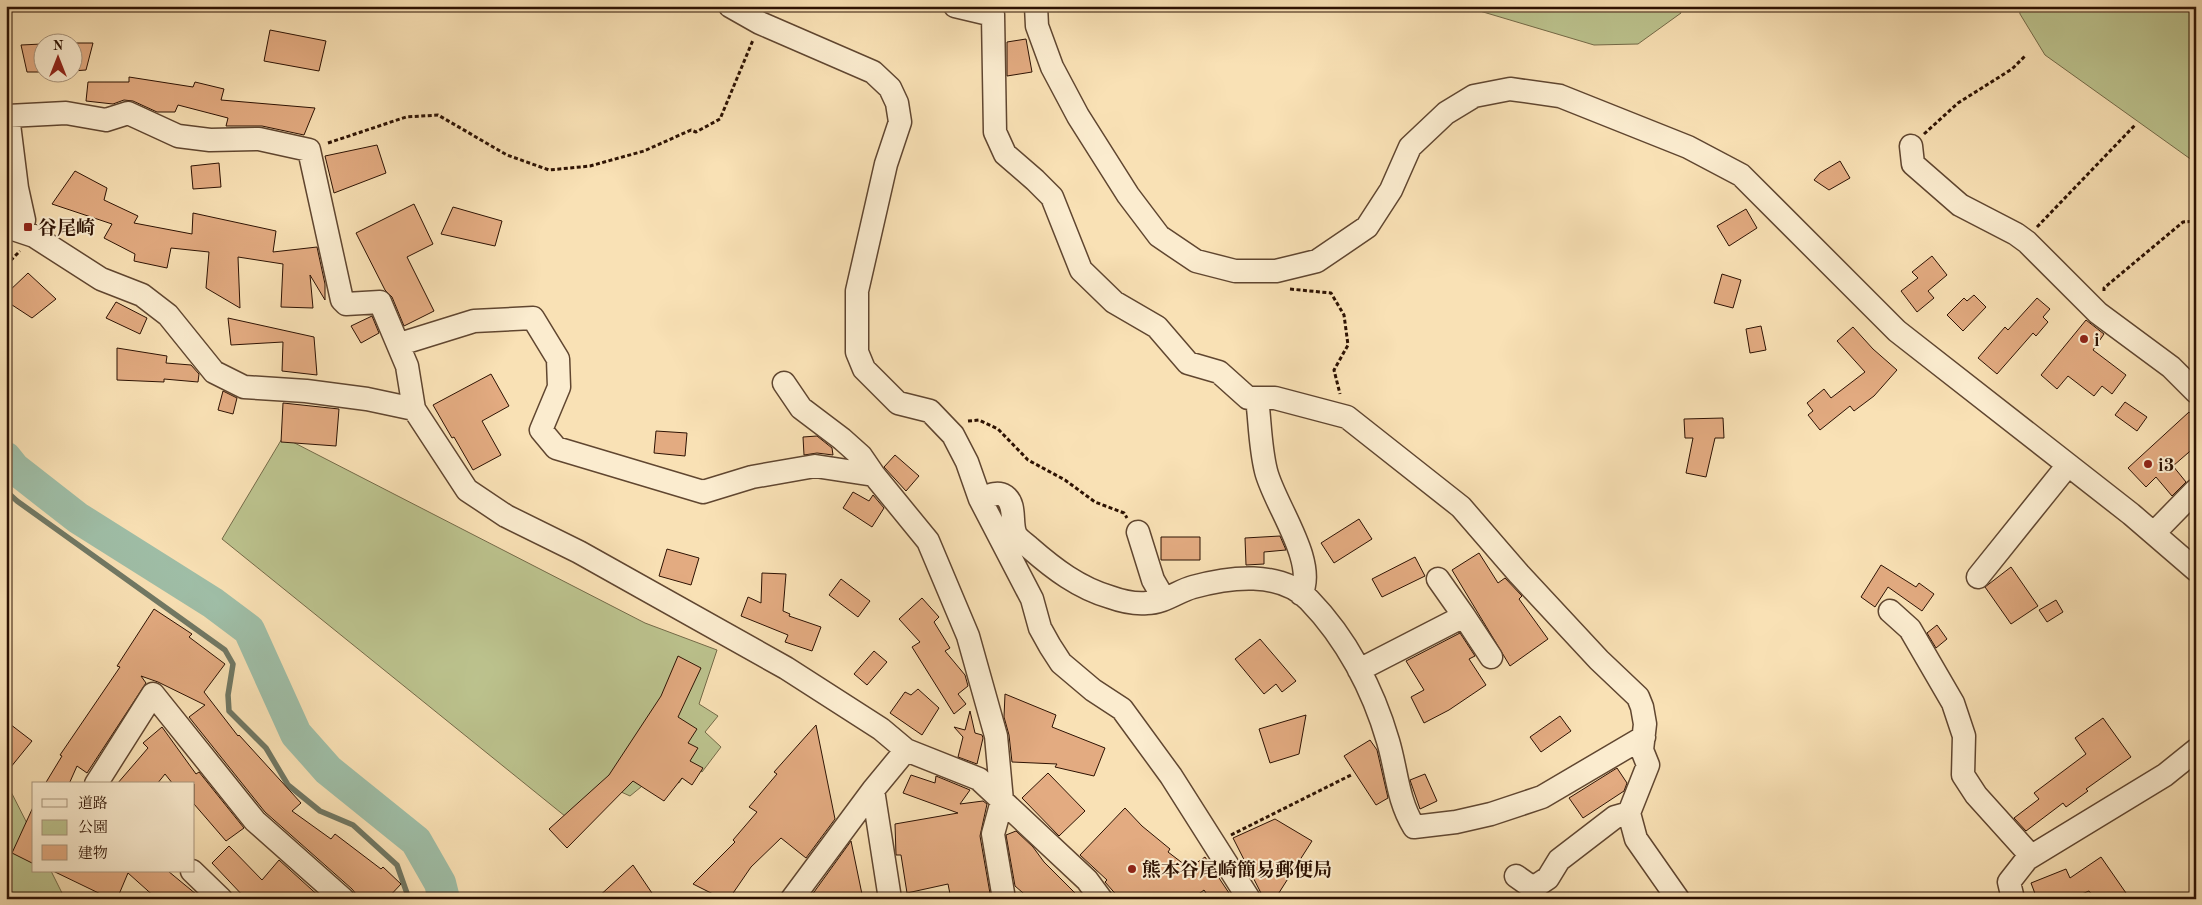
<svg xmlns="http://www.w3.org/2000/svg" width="2202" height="905" font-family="'Old Standard TT','Noto Serif JP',serif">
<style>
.green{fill:#bcc38e;stroke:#746a48}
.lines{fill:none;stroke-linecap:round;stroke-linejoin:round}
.stream{stroke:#717965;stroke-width:5.5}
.river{stroke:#9fbea7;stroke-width:32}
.building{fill:#e3ab81;stroke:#2d1203}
.minor-casing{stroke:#604630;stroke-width:25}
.path{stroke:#2d1203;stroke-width:3;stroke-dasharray:4 2.5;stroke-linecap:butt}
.minor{stroke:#fbeccf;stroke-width:22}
.poi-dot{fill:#8f2418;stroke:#fbeccf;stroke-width:2}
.labels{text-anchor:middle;stroke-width:4;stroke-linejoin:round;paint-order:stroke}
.poi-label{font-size:19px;font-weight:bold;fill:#2d1203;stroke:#fbeccf;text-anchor:start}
</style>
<rect width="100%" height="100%" fill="#f9e1b5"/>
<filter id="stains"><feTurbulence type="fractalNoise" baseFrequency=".004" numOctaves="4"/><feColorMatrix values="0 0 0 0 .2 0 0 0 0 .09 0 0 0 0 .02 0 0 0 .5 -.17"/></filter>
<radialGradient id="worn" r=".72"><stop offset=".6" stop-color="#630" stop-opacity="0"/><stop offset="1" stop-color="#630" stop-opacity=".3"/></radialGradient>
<path class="green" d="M1463,6H1678L1681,13L1638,44L1594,45Z
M2019,6H2196V163L2045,55L2020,14Z
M283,437L645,623L717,650L699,704L718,716L705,732L721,747L702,772L691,764L679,783L658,773L630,796L619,791L581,829L222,539Z
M6,782L34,837V871H51L65,899H6Z"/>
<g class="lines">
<path class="stream" d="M6,491L17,501L225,650L233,664L228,695L229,711L266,748L288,785L320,811L353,825L397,865L409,899"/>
<path class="river" d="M6,458L14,468L78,518L213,603L249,630L296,734L328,770L416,841L440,883L444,899"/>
</g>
<path class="building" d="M270,30L326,41L319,71L264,61Z
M1026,39L1032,72L1007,76V42Z
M72,43H93L86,70L72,71Z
M42,44V72H27L21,45Z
M129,77L193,87L195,82L224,89L221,100L315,108L304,135L262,126H226L228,118L178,105L175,112H157L133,101L124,100L113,104L86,101L88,82H129Z
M377,145L386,173L334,193L325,156Z
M1840,161L1850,178L1829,190L1814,180L1820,173Z
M219,163L221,187L193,189L191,166Z
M75,171L107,188L104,200L138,216L134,223L192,234L193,213L276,231L273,252L317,247L325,284V300L310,275L313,308L281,307L283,264L238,257L240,308L206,288L209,252L171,248L167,268L134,261L135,254L104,238L112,224L52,204Z
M414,204L433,244L407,257L434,311L404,326L392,297L385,290L356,233Z
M453,207L502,221L495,246L441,234Z
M1746,209L1757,228L1729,246L1717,226Z
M1932,256L1947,275L1928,291L1934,298L1917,312L1901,291L1918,278L1912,272Z
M28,273L56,299L32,318L6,301V294Z
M1722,274L1741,280L1733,308L1714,303Z
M1974,295L1986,307L1963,331L1947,315L1964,298L1967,301Z
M2037,298L2050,309L2043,317L2048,322L2036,336L2033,333L1997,374L1978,358L2005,327L2008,330Z
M116,302L147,318L140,334L106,318Z
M372,316L379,333L361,343L351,326Z
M228,318L314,337L317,375L282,371L283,342L231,345Z
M2086,320L2104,334L2093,350L2126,375L2112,394L2102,386L2094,396L2068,376L2057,389L2041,375Z
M1761,326L1766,350L1750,353L1746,329Z
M1853,327L1873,349L1897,370L1874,396L1854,411L1850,406L1820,430L1808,415L1813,411L1807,403L1824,389L1831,398L1865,372L1837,341Z
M117,348L167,356L166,363L191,365L199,374L198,382L164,379V382L117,380Z
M491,374L509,406L482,421L501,455L473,470L454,437L452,438L433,405Z
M223,391L237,398L233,414L218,410Z
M2125,402L2147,417L2137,431L2115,415Z
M283,403L339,409L336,446L281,442Z
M2189,412L2196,419V446L2173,466L2186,482L2172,496L2156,477L2146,487L2128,468Z
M1723,418L1724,438H1715L1706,477L1686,473L1693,438H1685L1684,419Z
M656,431L687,433L685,456L654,453Z
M817,436L832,448L833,455L817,453L804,455L803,437Z
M895,455L919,476L906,491L884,467Z
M853,492L869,501L873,495L884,508L872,527L843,508Z
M1359,519L1372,539L1334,563L1321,543Z
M1280,536L1286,550L1264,552V564L1246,565L1245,538Z
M1161,537H1200V560H1161Z
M667,549L699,558L691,585L659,576Z
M1479,553L1498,583L1505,578L1522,596L1519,599L1548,639L1510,666L1452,570Z
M1415,557L1425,576L1382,597L1372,579Z
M1881,565L1916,587L1919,583L1934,594L1922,611L1888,587L1875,607L1861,597Z
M2011,567L2038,606L2011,624L1985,587Z
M762,573L786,574L783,611L790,614L789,616L821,627L812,651L785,642L788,635L741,616L748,597L761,603Z
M841,579L870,601L858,617L829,595Z
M922,598L939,617L934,622L950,648L945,651L965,675L968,686L958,694L966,704L954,714L912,647L920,642L899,619Z
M2056,600L2063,612L2047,622L2039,610Z
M154,609L192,634L189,637L225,664L204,692L238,736L239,735L301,803L292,811L331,839L335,834L381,869L383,867L401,884L387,899H360L352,889L265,812L189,717L205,705L158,682L141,676L146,683L87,773L77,766L69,784H45L62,756L60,755L120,667L117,666Z
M1937,625L1947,639L1936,648L1927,633Z
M1460,633L1475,656L1469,659L1486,685L1449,710L1424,723L1411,697L1424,690L1406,661Z
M1260,639L1296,681L1282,692L1276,684L1264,694L1235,659Z
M874,651L887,662L867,685L854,674Z
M678,656L701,668L678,717L697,729L688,743L698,748L690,761L703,768L692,785L682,778L664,801L633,781L567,848L549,829L609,775L661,696Z
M918,689L939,708L922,735L890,713L905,692L911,695Z
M1005,694L1056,715L1052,727L1105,748L1094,776L1055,767L1057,764L1012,762L1009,735L1004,717Z
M970,711L975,733L982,735L983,738L977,764L958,757L963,737L954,727L965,730Z
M1306,715L1299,754L1270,763L1259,729Z
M1560,716L1571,731L1541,752L1530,737Z
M2103,718L2131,757L2086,789L2088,791L2066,807L2063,803L2026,831L2014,818L2039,799L2034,793L2086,754L2075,738Z
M6,721L32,741L6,773Z
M816,725L835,819L806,858L781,838L751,867L729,899H723L693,884L735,842L733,840L757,812L749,807L777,774L774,772Z
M162,727L196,774L199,772L244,828L226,841L194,804V784H173L165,774L157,784H117L148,748L143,743Z
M1370,740L1377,750L1388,798L1376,805L1344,756Z
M1617,768L1627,783L1624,791L1583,818L1569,798Z
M1048,773L1085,811L1059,836L1022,798Z
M1425,774L1437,801L1420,809L1410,780Z
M911,775L935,783L936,776L970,790L960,804L983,801L987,804L980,836L991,899H951L948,884L907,893L901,855H896L895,824L958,813L903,793Z
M34,805V864L12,853Z
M1125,808L1142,826L1170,849L1168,852L1189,868L1205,857L1233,899H1210L1204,890L1192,899H1120L1105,882L1107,880L1080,855Z
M1275,819L1312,841L1275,899H1264L1233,838Z
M1016,831L1033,847L1044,862L1081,899H1030L1015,886L1006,835Z
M851,841L863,899H809Z
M229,846L262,880L279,860L322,899H246L212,863Z
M2101,857L2126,893L2116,899H2095L2089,891L2070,899H2037L2031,883L2066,869L2070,878Z
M633,865L656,899H596Z
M53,871H168L202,899H157L128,873L117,899H111Z"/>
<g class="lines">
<g class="minor-casing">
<path id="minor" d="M730,6L760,23L873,72L890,88L897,103L900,122L886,164L857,291V352L864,369L898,403L930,411L953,435L967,462L980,499L1032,599L1040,628L1050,646L1061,663L1093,690L1122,709L1171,776L1249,899
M955,6L993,15
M1036,6L1037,26L1052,67L1078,116L1128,195L1159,236L1196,261L1235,271H1276L1317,261L1367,227L1391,190L1410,147L1446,113L1474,96L1510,89L1560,96L1688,147L1741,175L1897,331L2131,514L2196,570
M993,15L995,132L1005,154L1035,180L1052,197L1081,270L1114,302L1157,327L1188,363L1219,372L1248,398H1275L1347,417L1461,507L1519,574L1599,660L1638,697L1642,707L1645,724L1642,750L1648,765L1629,813L1636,839L1678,899
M1911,146L1913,164L1960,205L2016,234L2027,242L2098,313L2171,367L2196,392
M7,227L34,236L101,279L142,295L168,315L214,372L244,387L306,391L367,399L414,409
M20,231L24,220L17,188L8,116L66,113L106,120L128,113L178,136L210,140L259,139L309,150L342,300L346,304L380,302L407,366L414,409L467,490L506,516L579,552L786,668L881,729L906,750L979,779L1087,880L1101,899
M400,344L474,321L533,318L558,359L559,387L541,430L556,448L703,492L752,477L815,466L874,475L928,541L968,636L996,736L1002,801L993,834L1004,899
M784,383L801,408L842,439L861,456L874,475
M1257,398C1260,422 1260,447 1266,471C1274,504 1318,562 1301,594
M980,499C988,496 997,491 1005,496C1017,505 1010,524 1016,535C1019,540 1026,544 1030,548C1054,569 1079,588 1110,597C1121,601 1136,604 1147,603C1164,603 1178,591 1193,587C1229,577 1280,570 1309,600C1346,638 1373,689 1388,741C1397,771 1397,799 1414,827L1456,822L1491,814L1542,797L1644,737
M1138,532L1153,580L1164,599
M2154,533L2196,490
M1978,577L2068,465
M1438,579L1464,616
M1890,611L1910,629L1953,703L1964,736L1963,775L1976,795L2031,856
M1359,670L1464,616L1491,657
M96,784L153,694L255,821L343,899
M873,790L890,899
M192,871L221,899
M1516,876L1533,888L1548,878L1559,860L1615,817L1629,813
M792,899L873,790L906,750
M2013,899L2009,882L2027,859L2165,775L2196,750"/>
</g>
<path class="path" d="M1924,134L1958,103L2012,69L2025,56
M328,143L406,117L438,115L507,155L549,170L590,166L644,151L691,130L696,132L720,119L753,40
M2037,227L2136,124
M6,265L20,251
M1290,289L1331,293L1344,315L1348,345L1334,370L1340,394
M2104,291V288L2183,222L2196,221
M968,421L979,420L998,429L1028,460L1065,480L1095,502L1124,513L1127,518
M1231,835L1351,775"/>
<use href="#minor" class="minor"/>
</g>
<g class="poi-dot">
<rect x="23" y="222" width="10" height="10" rx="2.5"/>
<circle cx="2084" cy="339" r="5"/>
<circle cx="2148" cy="464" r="5"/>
<circle cx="1132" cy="869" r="5"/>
</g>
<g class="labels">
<g class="poi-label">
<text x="38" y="234">谷尾崎</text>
<text x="2094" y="346">i</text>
<text x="2158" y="471">i3</text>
<text x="1142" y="876">熊本谷尾崎簡易郵便局</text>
</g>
</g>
<rect width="2202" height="905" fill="none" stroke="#f9e1b5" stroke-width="25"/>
<rect x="8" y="8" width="2187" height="890" fill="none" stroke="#2d1203" stroke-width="2.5"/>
<rect x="12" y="12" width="2177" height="880" fill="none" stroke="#2d1203"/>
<rect x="32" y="782" width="162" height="90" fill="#fbeccf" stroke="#a9957d"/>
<rect x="42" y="799" width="25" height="8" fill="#fbeccf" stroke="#a9957d"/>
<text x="78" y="808" font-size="15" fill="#2d1203">道路</text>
<rect x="42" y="820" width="25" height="15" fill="#bcc38e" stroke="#a9957d"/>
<text x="78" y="832" font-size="15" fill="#2d1203">公園</text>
<rect x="42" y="845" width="25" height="15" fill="#e3ab81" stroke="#a9957d"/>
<text x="78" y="858" font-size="15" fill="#2d1203">建物</text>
<g transform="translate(58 58)"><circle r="24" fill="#fbeccf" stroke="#a9957d"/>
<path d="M0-4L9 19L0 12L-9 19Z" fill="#8f2418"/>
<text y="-8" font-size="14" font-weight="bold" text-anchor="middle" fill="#2d1203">N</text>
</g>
<rect width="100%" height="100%" filter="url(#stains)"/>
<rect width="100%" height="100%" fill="url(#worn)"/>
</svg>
